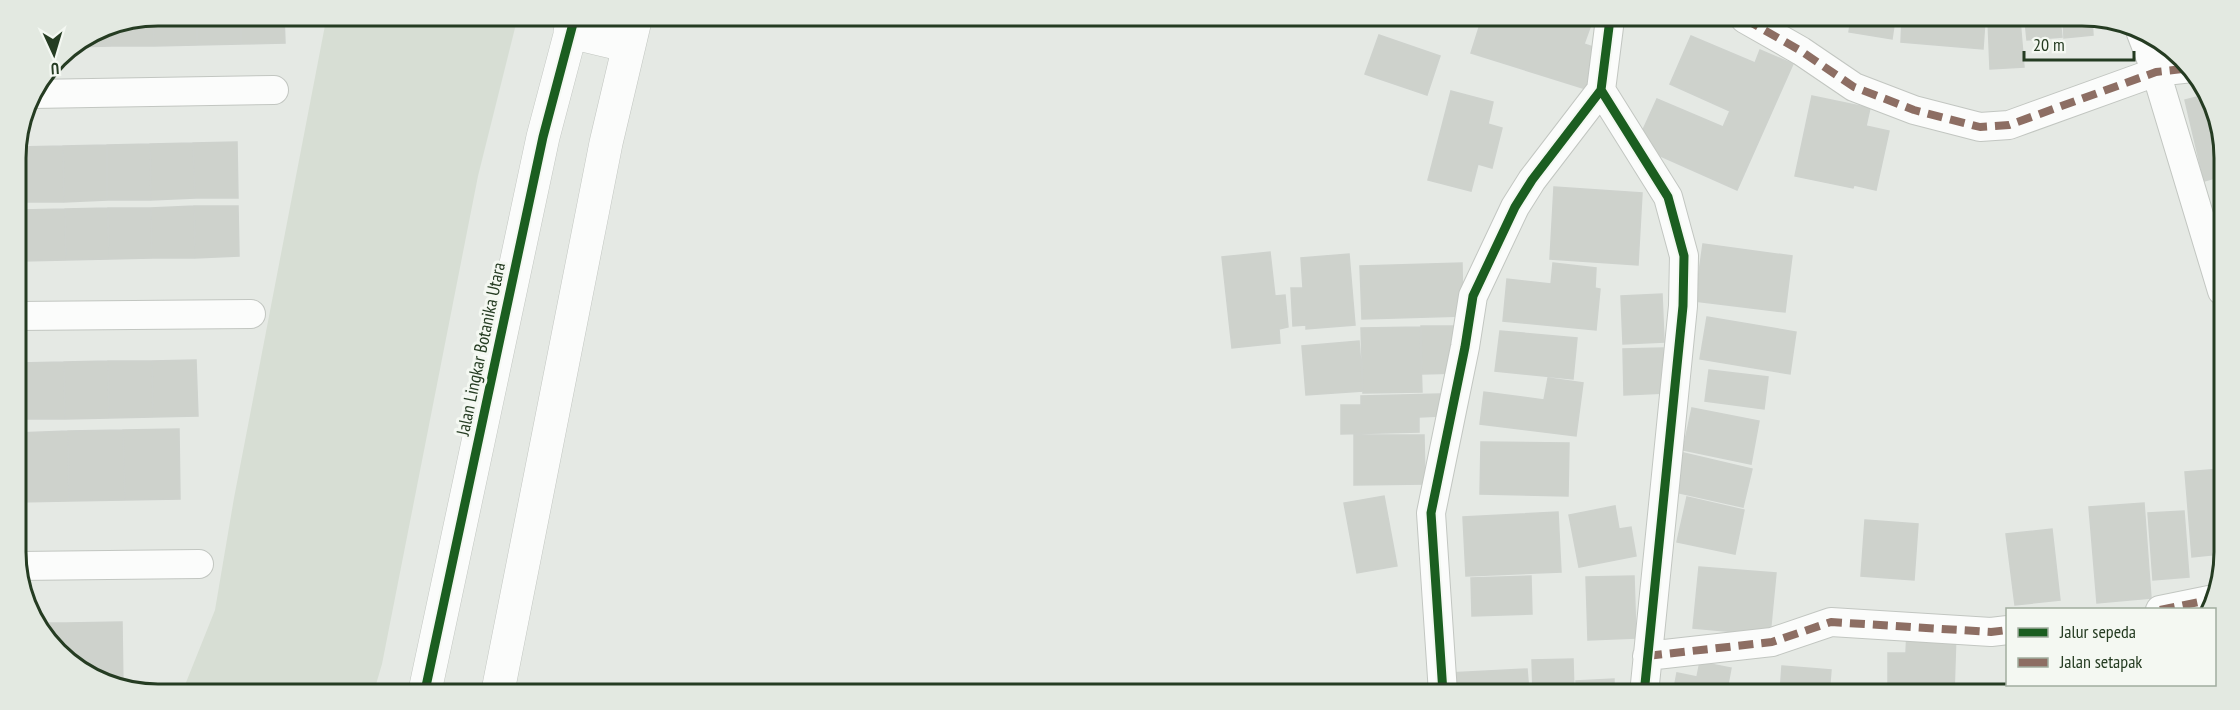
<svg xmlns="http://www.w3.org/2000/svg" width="2240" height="710" font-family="'PT Sans Narrow',sans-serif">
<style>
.built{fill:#d7ded4}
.building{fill:#ced2cc;stroke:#ced2cd;stroke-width:1.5}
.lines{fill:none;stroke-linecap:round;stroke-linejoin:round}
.minor-casing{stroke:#c2c6c1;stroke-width:30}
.tertiary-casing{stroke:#c2c6c1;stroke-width:34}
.minor{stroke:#fbfcfb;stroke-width:28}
.tertiary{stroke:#fbfcfb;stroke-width:33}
.quiet{stroke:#8d6e63;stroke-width:8;stroke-dasharray:15 8;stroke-linecap:butt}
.cycleway-casing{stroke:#f4f8f2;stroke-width:13}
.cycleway{stroke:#1b5e20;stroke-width:9}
.labels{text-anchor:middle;stroke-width:6;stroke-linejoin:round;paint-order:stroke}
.street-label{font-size:18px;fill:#253c22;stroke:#f4f8f2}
.rim{fill:none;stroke:#253c22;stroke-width:3}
</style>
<rect width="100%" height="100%" fill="#e5e9e4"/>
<path class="built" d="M327,15L518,16L478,176L382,664L374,691L183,690L215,610L234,498Z"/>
<path class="building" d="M197,15V45L154,46L153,16Z
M197,15H241V44L197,45Z
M241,15H284L285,43L241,44Z
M153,16L154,46H111L110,24Z
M1482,18L1593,19L1584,44L1599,49L1586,89L1471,53Z
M1851,19H1895L1892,39L1849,32Z
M1902,19L1985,20L1983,49L1901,42Z
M1988,20H2020L2024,67L1990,69Z
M2025,20H2060L2062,37L2027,40Z
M2063,20H2092L2093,35L2064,38Z
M110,24L111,46L71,47L103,26Z
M1379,35L1440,56L1427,95L1365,74Z
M1691,36L1755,63L1760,50L1793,64L1737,190L1636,145L1657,99L1723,127L1730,111L1670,84Z
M1451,91L1493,102L1488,124L1502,128L1492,168L1478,164L1471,191L1428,180Z
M2205,95L2222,130V176L2204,181L2185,100Z
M1812,96L1870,108L1866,126L1889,131L1876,190L1854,185L1853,188L1795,176Z
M237,142L238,198H195L193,143Z
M193,143L195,198L151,200L150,144Z
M150,144L151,200H107V145Z
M107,145V200L64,202L63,146Z
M63,146L64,202H20L19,147Z
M16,147H19L20,202H16Z
M1554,187L1642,193L1638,265L1550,259Z
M194,206L195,258H152L151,208Z
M194,206H238L239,256L195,258Z
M108,208L109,259L66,260L65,209Z
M108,208H151L152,258L109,259Z
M65,209L66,260L22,261V210Z
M16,210H22V261H16Z
M1703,244L1792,256L1785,312L1695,301Z
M1270,252L1275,296L1285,295L1288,327L1279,329L1280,343L1232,348L1222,257Z
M1349,254L1355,325L1306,329V325L1293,326L1291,288H1303L1301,258Z
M1462,263L1463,316L1362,319L1360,266Z
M1553,263L1596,268L1595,288L1600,289L1596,330L1503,321L1507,279L1551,284Z
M1662,294L1664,342L1623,344L1621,296Z
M1707,317L1796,332L1790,374L1700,359Z
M1421,326H1459V373L1422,374Z
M1420,327L1422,392L1363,393L1361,328Z
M1500,331L1577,338L1573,379L1495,371Z
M1359,341L1363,391L1306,395L1302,346Z
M1663,348L1665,393L1624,395L1623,349Z
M196,360L198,416L153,417L152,361Z
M108,361L109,418L65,419L64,362Z
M108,361H152L153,417L109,418Z
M64,362L65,419H21L20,363Z
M16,363H20L21,419L17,420Z
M1709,370L1768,377L1764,409L1705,401Z
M1548,378L1583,383L1576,436L1480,424L1484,392L1544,400Z
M1440,394V416L1419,417V432L1341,434V405H1361V396Z
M1692,408L1759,421L1751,464L1683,450Z
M179,429L180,499L125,500L123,430Z
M123,430L125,500L69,501L68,431Z
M68,431L69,501L17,502V433Z
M1354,435H1424L1425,484L1354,485Z
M1481,442L1569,443L1568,496L1480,494Z
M1675,451L1752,469L1743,507L1666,490Z
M2221,469L2220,554L2192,557L2185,472Z
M1384,496L1397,566L1357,573L1344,503Z
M1687,497L1744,510L1735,554L1677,542Z
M2144,503L2151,598L2097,603L2089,507Z
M1615,506L1619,529L1631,527L1636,556L1579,567L1569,515Z
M2184,511L2189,577L2153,580L2148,513Z
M1558,512L1561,572L1466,576L1463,517Z
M1865,520L1918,524L1914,580L1861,576Z
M2052,529L2060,600L2015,605L2006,534Z
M1699,567L1776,573L1770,635L1693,628Z
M1531,576L1532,614L1472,616L1471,578Z
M1634,576L1636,638L1588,640L1586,577Z
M122,622L123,689H119L68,658L67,623Z
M39,623H67L68,658L51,647Z
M1907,631L1956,632L1954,694H1873V690L1888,689V653H1906Z
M1573,659L1574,693H1533L1532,660Z
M1700,662L1731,668L1728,684L1747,688L1746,694H1673L1677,673L1697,677Z
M1782,666L1831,670L1829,694H1780Z
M1527,669L1529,693H1451L1449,673Z
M1614,679V694L1577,693L1576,681Z
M2015,684H2068L2067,695H2013Z"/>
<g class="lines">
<g class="minor-casing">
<path id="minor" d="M1610,19L1601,90L1668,197L1684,256L1683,306L1644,694
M1745,19L1801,51L1854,87L1914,110L1980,127L2009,125L2156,72L2192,68
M2141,33L2156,72L2222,291
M32,94L274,90
M16,316L251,314
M18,566L199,564
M2160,610L2214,599
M1647,656L1772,642L1831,622L1991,632L2008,630
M1443,693L1431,513L1465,347L1473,296L1515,207L1532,180L1601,90"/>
</g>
<g class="tertiary-casing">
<path id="tertiary" d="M570,32L629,46
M425,691L543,137L575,16
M498,691L606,143L636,16"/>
</g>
<use href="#minor" class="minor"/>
<use href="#tertiary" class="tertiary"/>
<path class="quiet" d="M1745,19L1801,51L1854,87L1914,110L1980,127L2009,125L2156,72L2192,68
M2160,610L2214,599
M1647,656L1772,642L1831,622L1991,632L2008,630"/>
<g class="cycleway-casing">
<path id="cycleway" d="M1610,19L1601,90L1668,197L1684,256L1683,306L1644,694
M425,691L543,137L575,16
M1443,693L1431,513L1465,347L1473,296L1515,207L1532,180L1601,90"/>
</g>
<use href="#cycleway" class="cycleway"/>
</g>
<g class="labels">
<g class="street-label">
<text transform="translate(481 349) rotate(-78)" y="6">Jalan Lingkar Botanika Utara</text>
</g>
</g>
<path d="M0 0H2240V710H0ZM158 26H2082A132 132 0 0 1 2214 158V552A132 132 0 0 1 2082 684H158A132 132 0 0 1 26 552V158A132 132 0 0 1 158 26Z" fill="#e3e9e1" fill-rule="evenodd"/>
<path class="rim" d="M158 26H2082A132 132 0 0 1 2214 158V552A132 132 0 0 1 2082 684H158A132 132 0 0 1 26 552V158A132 132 0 0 1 158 26Z"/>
<rect x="2006" y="608" width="210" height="78" fill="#f4f8f2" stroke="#a1ad9f" stroke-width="1.5"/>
<rect x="2018" y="628" width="30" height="9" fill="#1b5e20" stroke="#a1ad9f" stroke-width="1.5"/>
<text x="2060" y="638" font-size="18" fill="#253c22">Jalur sepeda</text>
<rect x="2018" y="658" width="30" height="9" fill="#8d6e63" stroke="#a1ad9f" stroke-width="1.5"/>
<text x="2060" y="668" font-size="18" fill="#253c22">Jalan setapak</text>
<g transform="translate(54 54) rotate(176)" stroke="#f4f8f2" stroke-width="4.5" paint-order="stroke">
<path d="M0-4.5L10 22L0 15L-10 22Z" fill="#253c22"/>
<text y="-9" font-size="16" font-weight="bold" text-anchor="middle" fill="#253c22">U</text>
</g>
<path d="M2024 51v9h110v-9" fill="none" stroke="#253c22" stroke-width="3"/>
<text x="2033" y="51" font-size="18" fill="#253c22" stroke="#f4f8f2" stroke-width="4.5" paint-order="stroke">20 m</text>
</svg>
